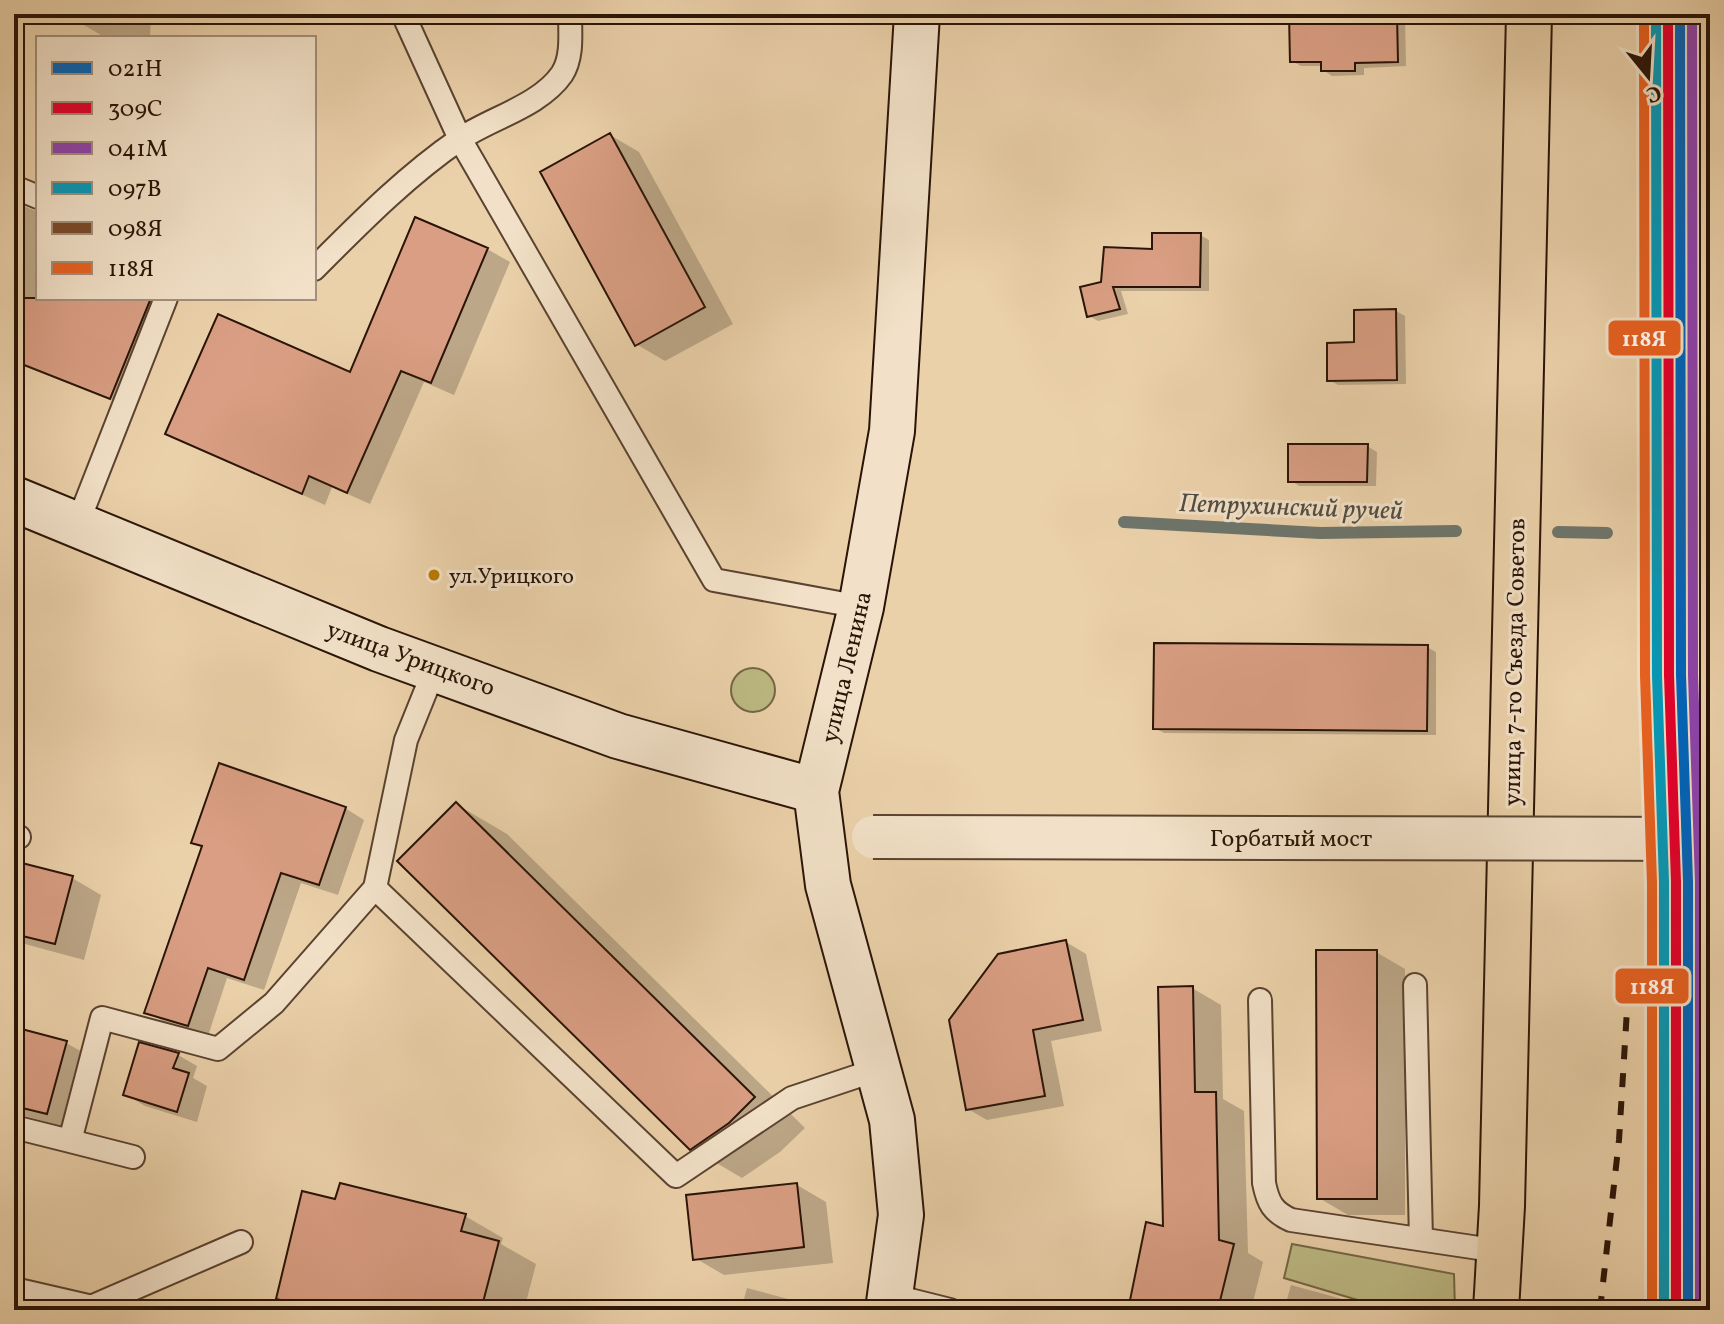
<svg xmlns="http://www.w3.org/2000/svg" width="1724" height="1324" font-family="Vollkorn,serif">
<style>
.green{fill:#bdba84;stroke:#746746;stroke-width:2}
.shadow{fill:#0003}
.lines{fill:none;stroke-linecap:round;stroke-linejoin:round}
.stream{stroke:#6d756c;stroke-width:12}
.building{fill:#d99e83;stroke:#2a1407;stroke-width:2}
.lane-casing{stroke:#5a4330;stroke-width:26}
.secondary-casing{stroke:#2a1407;stroke-width:48}
.primary-casing{stroke:#2a1407;stroke-width:48}
.lane{stroke:#f2e1c8;stroke-width:22}
.secondary{stroke:#f2e1c8;stroke-width:44}
.primary{stroke:#ebd1aa;stroke-width:44}
.rail{stroke:#2a1407;stroke-width:6;stroke-dasharray:14 14;stroke-linecap:butt}
.street-bridge-casing{stroke:#5a4330;stroke-width:46;stroke-linecap:butt}
.street-bridge{stroke:#f2e1c8;stroke-width:42}
.rail-1-casing{stroke:#f2e1c8;stroke-width:16}
.rail-2-casing{stroke:#f2e1c8;stroke-width:16}
.rail-3-casing{stroke:#f2e1c8;stroke-width:16}
.rail-4-casing{stroke:#f2e1c8;stroke-width:16}
.rail-5-casing{stroke:#f2e1c8;stroke-width:16}
.rail-6-casing{stroke:#f2e1c8;stroke-width:16}
.rail-1{stroke:#0065bd;stroke-width:10}
.rail-2{stroke:#e4002b;stroke-width:10}
.rail-3{stroke:#8e44ad;stroke-width:10}
.rail-4{stroke:#049aba;stroke-width:10}
.rail-5{stroke:#7a4b2a;stroke-width:10}
.rail-6{stroke:#e86121;stroke-width:10}
.bus-dot{fill:#ba7a02;stroke:#f2e1c8;stroke-width:3}
.labels{text-anchor:middle;stroke-width:6;stroke-linejoin:round;paint-order:stroke}
.bus-label{font-size:22px;fill:#2a1407;stroke:#f2e1c8;text-anchor:start}
.street-label{font-size:24px;fill:#2a1407;stroke:#f2e1c8}
.water-label{font-size:26px;font-style:italic;fill:#514d42;stroke:#f2e1c8}
.line-badge{stroke:#f2e1c8;stroke-width:3}
.badge-label{font-size:22px;text-anchor:middle;font-weight:bold;fill:#fff}
</style>
<rect width="100%" height="100%" fill="#ebd1aa"/>
<filter id="stains"><feTurbulence type="fractalNoise" baseFrequency=".0025" numOctaves="4"/><feColorMatrix values="0 0 0 0 .2 0 0 0 0 .09 0 0 0 0 .02 0 0 0 .5 -.17"/></filter>
<radialGradient id="worn" r=".72"><stop offset=".6" stop-color="#630" stop-opacity="0"/><stop offset="1" stop-color="#630" stop-opacity=".3"/></radialGradient>
<path class="green" d="M731 690a22 22 0 1 1 44 0a22 22 0 1 1-44 0Z
M1292,1244L1454,1274L1455,1310H1391L1284,1278Z"/>
<path class="shadow" d="M65,14H151L150,38H106Z
M1291,14H1405L1406,66L1364,68V75L1332,76L1323,70V66H1301L1292,61Z
M610,135L639,152L733,324L665,361L636,344Z
M14,202L38,212V298H162L120,403L14,360Z
M1200,235L1209,240V291H1121L1128,314L1098,321L1089,316L1103,284L1154,251Z
M487,249L510,262L454,395L424,382L370,504L332,487L325,505L168,434L351,375Z
M1396,311L1405,316L1406,384L1338,385L1329,380L1356,344Z
M1367,446L1377,452L1376,486H1299L1290,480Z
M1427,647L1436,652V735L1164,733L1155,728Z
M456,804L507,834L805,1128L780,1152L742,1178L691,1148Z
M345,808L364,820L338,895L301,883L264,990L227,978L208,1036L166,1023L147,1012L204,847L194,842Z
M14,863L72,878L101,895L84,960L14,941Z
M1066,942L1086,954L1102,1031L1051,1041L1064,1106L987,1120L968,1109Z
M1376,952L1405,969V1215H1348L1319,1198Z
M1192,988L1221,1005L1223,1099L1244,1111L1248,1253L1263,1262L1251,1310H1130L1165,1229Z
M14,1029L66,1043L95,1059L76,1130L14,1113Z
M178,1055L197,1066L193,1078L207,1086L197,1122L145,1106L125,1094Z
M797,1185L826,1202L833,1263L724,1275L695,1258Z
M336,1202L465,1216L503,1238L501,1244L536,1264L524,1310H299L278,1298Z
M1291,1285L1382,1310H1284Z
M747,1288L829,1310H830H741Z"/>
<g class="lines">
<path class="stream" d="M1124,522L1320,533L1456,531
M1558,532L1607,533"/>
</g>
<path class="building" d="M1289,14H1397L1398,62L1355,63V71H1321V62H1290Z
M610,133L705,307L635,346L540,172Z
M415,217L488,248L431,383L401,371L347,493L309,476L302,494L165,434L218,314L350,372Z
M1152,233H1201L1200,287H1113L1120,309L1087,317L1080,287L1101,282L1104,247L1152,249Z
M14,298H151L110,399L14,361Z
M1396,309L1397,380L1327,381V343L1354,342V310Z
M1288,444H1368L1367,482H1288Z
M1154,643L1428,645L1427,731L1153,729Z
M219,763L346,807L319,885L281,873L244,980L208,968L188,1026L144,1013L202,846L191,843Z
M456,802L755,1097L729,1123L690,1150L397,861Z
M14,861L73,876L55,944L14,934Z
M1066,940L1083,1020L1033,1030L1045,1096L966,1110L949,1020L998,954Z
M1316,950H1377V1199H1317Z
M1193,986L1195,1092H1216L1219,1240L1234,1244L1220,1301L1208,1310H1128L1146,1222L1163,1226L1158,987Z
M14,1027L67,1041L47,1114L14,1106Z
M139,1042L179,1053L173,1068L189,1073L177,1112L123,1095Z
M340,1183L466,1214L461,1231L499,1241L481,1310H324L276,1299L302,1191L335,1199Z
M797,1183L804,1247L693,1260L686,1195Z"/>
<g class="lines">
<g class="lane-casing">
<path id="lane" d="M403,14L460,139L714,580L861,607
M14,187L38,197
M314,269C360,223 406,176 460,139C491,118 540,106 562,74C573,57 570,33 570,14
M77,525L166,298
M14,836L19,837
M375,888L676,1176L792,1098L879,1069
M1415,985L1421,1239
M1260,1000L1264,1183C1268,1203 1273,1212 1291,1220L1499,1251
M14,1127L70,1141L102,1018L218,1049L274,1003L375,888L406,740L435,668
M70,1141L133,1157
M14,1289L101,1309
M890,1295L950,1310
M84,1310L241,1242"/>
</g>
<g class="secondary-casing">
<path id="secondary" d="M14,499L379,649L618,736L816,791
M888,1310L901,1215L892,1120L828,885L816,791L861,607L892,431L917,14"/>
</g>
<g class="primary-casing">
<path id="primary" d="M1496,1310L1502,1206L1529,14"/>
</g>
<use href="#lane" class="lane"/>
<use href="#secondary" class="secondary"/>
<use href="#primary" class="primary"/>
<path class="rail" d="M1688,882L1696,731L1710,655
M1600,1310L1619,1140L1629,977"/>
<g class="street-bridge-casing">
<path id="street-bridge" d="M873,837L1710,839"/>
</g>
<use href="#street-bridge" class="street-bridge"/>
<g class="rail-1-casing">
<path id="rail-1" d="M1680,14L1681,675L1688,882V1310"/>
</g>
<g class="rail-2-casing">
<path id="rail-2" d="M1668,14L1669,675L1676,882V1310"/>
</g>
<g class="rail-3-casing">
<path id="rail-3" d="M1692,14L1693,675L1700,882V1310"/>
</g>
<g class="rail-4-casing">
<path id="rail-4" d="M1656,14L1657,675L1664,882V1310"/>
</g>
<g class="rail-5-casing">
<path id="rail-5" d="M1704,14L1705,675L1710,822"/>
</g>
<g class="rail-6-casing">
<path id="rail-6" d="M1644,14L1645,675L1652,883V1310"/>
</g>
<use href="#rail-1" class="rail-1"/>
<use href="#rail-2" class="rail-2"/>
<use href="#rail-3" class="rail-3"/>
<use href="#rail-4" class="rail-4"/>
<use href="#rail-5" class="rail-5"/>
<use href="#rail-6" class="rail-6"/>
</g>
<circle class="bus-dot" cx="434" cy="575" r="7"/>
<g class="labels">
<g class="bus-label">
<text x="449" y="583">ул.Урицкого</text>
</g>
<g class="street-label">
<text transform="translate(411 658) rotate(20)" y="8">улица Урицкого</text>
<text transform="translate(1514 662) rotate(-89)" y="8">улица 7-го Съезда Советов</text>
<text transform="translate(846 667) rotate(-77)" y="8">улица Ленина</text>
<text x="1291" y="846">Горбатый мост</text>
</g>
<g class="water-label">
<text transform="translate(1291 506) rotate(2)" y="9">Петрухинский ручей</text>
</g>
</g>
<g class="line-badge">
<rect x="1607" y="319" width="75" height="38" rx="8" fill="#e86121"/>
<rect x="1614" y="967" width="76" height="38" rx="8" fill="#e86121"/>
</g>
<g class="badge-label">
<text x="1644" y="346">118Я</text>
<text x="1652" y="994">118Я</text>
</g>
<rect width="1724" height="1324" fill="none" stroke="#ebd1aa" stroke-width="48"/>
<rect x="16" y="16" width="1692" height="1292" fill="none" stroke="#2a1407" stroke-width="4"/>
<rect x="24" y="24" width="1676" height="1276" fill="none" stroke="#2a1407" stroke-width="2"/>
<rect x="36" y="36" width="280" height="264" fill="#f2e1c8" stroke="#a28f7b" stroke-width="2"/>
<rect x="52" y="62" width="40" height="12" fill="#0065bd" stroke="#a28f7b" stroke-width="2"/>
<text x="108" y="76" font-size="24" fill="#2a1407">021Н</text>
<rect x="52" y="102" width="40" height="12" fill="#e4002b" stroke="#a28f7b" stroke-width="2"/>
<text x="108" y="116" font-size="24" fill="#2a1407">309С</text>
<rect x="52" y="142" width="40" height="12" fill="#8e44ad" stroke="#a28f7b" stroke-width="2"/>
<text x="108" y="156" font-size="24" fill="#2a1407">041М</text>
<rect x="52" y="182" width="40" height="12" fill="#049aba" stroke="#a28f7b" stroke-width="2"/>
<text x="108" y="196" font-size="24" fill="#2a1407">097В</text>
<rect x="52" y="222" width="40" height="12" fill="#7a4b2a" stroke="#a28f7b" stroke-width="2"/>
<text x="108" y="236" font-size="24" fill="#2a1407">098Я</text>
<rect x="52" y="262" width="40" height="12" fill="#e86121" stroke="#a28f7b" stroke-width="2"/>
<text x="108" y="276" font-size="24" fill="#2a1407">118Я</text>
<g transform="translate(1648 76) rotate(162)" stroke="#f2e1c8" stroke-width="6" paint-order="stroke">
<path d="M0-6L14 30L0 20L-14 30Z" fill="#2a1407"/>
<text y="-12" font-size="22" font-weight="bold" text-anchor="middle" fill="#2a1407">С</text>
</g>
<rect width="100%" height="100%" filter="url(#stains)"/>
<rect width="100%" height="100%" fill="url(#worn)"/>
</svg>
